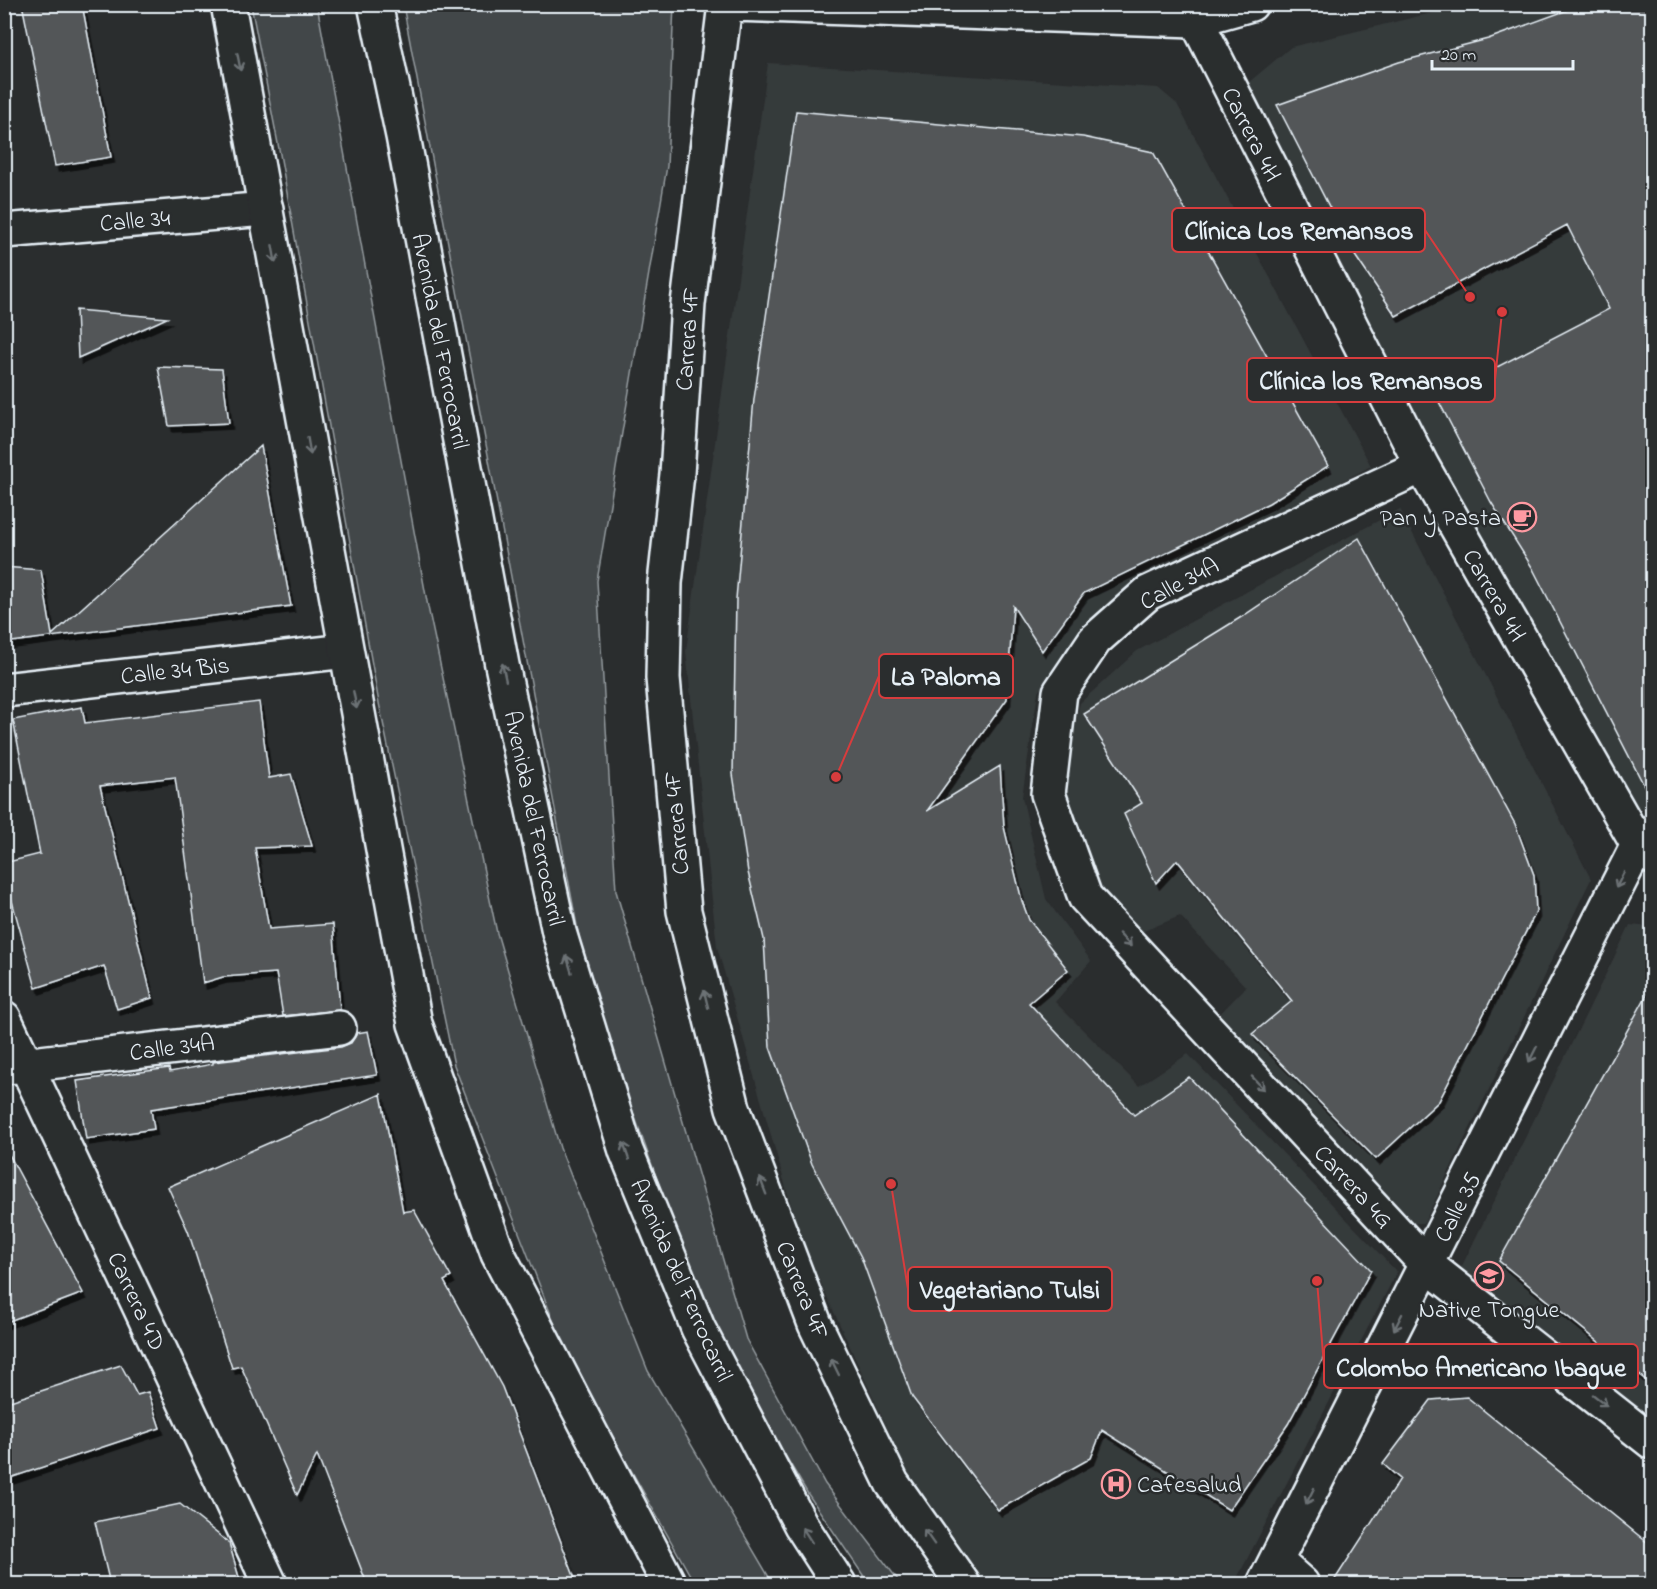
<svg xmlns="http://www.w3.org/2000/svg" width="1657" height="1589" font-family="'Indie Flower',sans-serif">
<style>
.built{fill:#363a3b}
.green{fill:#424648;stroke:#959ca0;stroke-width:1.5}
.building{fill:#535759;stroke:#e8f1f8;stroke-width:1.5;filter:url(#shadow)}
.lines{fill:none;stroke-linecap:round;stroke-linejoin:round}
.minor-casing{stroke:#e8f1f8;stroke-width:38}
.primary-casing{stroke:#e8f1f8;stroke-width:38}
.minor{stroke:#2a2d2e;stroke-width:33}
.primary{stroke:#2a2d2e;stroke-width:33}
.oneway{stroke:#6c7275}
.labels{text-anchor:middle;stroke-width:5;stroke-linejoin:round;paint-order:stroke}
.street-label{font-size:24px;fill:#e8f1f8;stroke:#2a2d2e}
.poi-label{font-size:24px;fill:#e8f1f8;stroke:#2a2d2e;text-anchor:end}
.leader{fill:none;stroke:#d83c3d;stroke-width:2}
.callout-dot{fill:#d83c3d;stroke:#2a2d2e;stroke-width:2}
.callout{fill:#2a2d2e;stroke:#d83c3d;stroke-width:2}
.callout-label{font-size:26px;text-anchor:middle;font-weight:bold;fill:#e8f1f8}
</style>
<defs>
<filter id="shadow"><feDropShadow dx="3.5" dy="6" stdDeviation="0" flood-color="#0009"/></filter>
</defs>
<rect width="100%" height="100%" fill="#2a2d2e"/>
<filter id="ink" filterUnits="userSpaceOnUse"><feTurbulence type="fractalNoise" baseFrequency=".0167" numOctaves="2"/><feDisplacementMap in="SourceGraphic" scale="12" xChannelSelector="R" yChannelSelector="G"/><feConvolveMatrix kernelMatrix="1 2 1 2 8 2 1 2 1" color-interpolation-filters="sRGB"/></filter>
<g filter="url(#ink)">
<path class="built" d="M1465,5H1652V806L1647,811L1613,796L1236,116L1249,82L1291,47Z
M768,63L1158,88L1177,104L1371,466L1099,612L1038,692L1022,797L1046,899L1091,961L1055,1002L1139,1086L1188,1054L1397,1272L1234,1584H975L927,1515L801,1240L717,947L686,651Z
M1400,509L1591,879L1424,1223H1393L1213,1021L1246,987L1180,916L1127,938L1084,885L1060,785L1080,703L1137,651Z
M1630,925L1652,927V1435L1454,1282Z"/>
<path class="green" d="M674,4L667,166L597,581L616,891L746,1339L825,1484L901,1584H869L808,1494L734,1369L671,1219L588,984L403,5Z
M251,5H317L428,607L497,933L560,1148L648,1371L773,1584H695L567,1356L454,1065L379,703L280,154Z"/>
<path class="building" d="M22,4H82L111,157L55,166Z
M1584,4H1653V803L1532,567L1491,502L1437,398L1609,309L1567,225L1396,316L1352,251L1277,105L1399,62L1488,39Z
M796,111L1083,137L1153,152L1328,466L1269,503L1084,593L1042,651L1013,606L1007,699L927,811L1000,766L1004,827L1022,901L1029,920L1068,970L1029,1003L1134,1115L1189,1077L1371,1270L1288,1424L1229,1510L1102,1430L1091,1458L998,1510L912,1397L861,1257L812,1164L770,1047L764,939L748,872L733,774L736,599L754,399Z
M76,310L167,318L78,358Z
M158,367L222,369L229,423L169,426Z
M261,446L291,606L4,643V567L41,570L52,635Z
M1359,538L1515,824L1534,875L1536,912L1439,1101L1376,1159L1252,1034L1292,1001L1177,860L1156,883L1124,814L1142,803L1084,714L1243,616Z
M259,702L269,778L291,774L312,846L255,848L269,929L333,924L340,1010L283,1016L276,973L223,977L203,983L175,777L100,786L152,998L117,1009L104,966L36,988L4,872V863L40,854L13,720L82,707L85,723Z
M1653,984V1386L1499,1261Z
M368,1031L377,1075L151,1109L154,1129L86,1139L77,1081L169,1068L170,1072L213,1064V1062L341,1047L351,1043L357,1033Z
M381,1094L403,1212L414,1210L451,1277L444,1281L502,1387L577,1584H367L317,1455L297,1495L241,1366L232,1368L188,1231L168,1187Z
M4,1145L83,1293L4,1323Z
M121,1365L137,1395L148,1392L160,1428L4,1480V1403Z
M1467,1397L1653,1547V1584H1332L1400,1479L1383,1464L1431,1400Z
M180,1504L229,1543L241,1584H110L95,1522Z"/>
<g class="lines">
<g class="minor-casing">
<path id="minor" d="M725,4L688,304L677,474L665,583L663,678L684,911L733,1108L815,1324L892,1483L963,1584
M732,4L1194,20L1251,4
M1188,4L1422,466L1638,845L1652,857
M4,231L266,209
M1422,466L1148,593L1095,640L1060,692L1048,794L1085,897L1427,1265L1652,1442
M4,690L346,651
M4,1018L270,1584
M6,1067L339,1028
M1277,1562L1302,1584
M1264,1584L1638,845L1652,832"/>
</g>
<g class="primary-casing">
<path id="primary" d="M228,4L415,1024L498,1254L669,1584
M375,4L403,136L502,665L559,932L626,1151L698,1328L801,1525L839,1584"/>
</g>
<use href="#minor" class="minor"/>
<use href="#primary" class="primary"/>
</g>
<defs><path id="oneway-shaft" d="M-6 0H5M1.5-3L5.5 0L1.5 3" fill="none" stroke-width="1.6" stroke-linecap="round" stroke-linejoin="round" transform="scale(1.5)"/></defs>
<g class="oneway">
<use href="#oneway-shaft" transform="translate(239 62) rotate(79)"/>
<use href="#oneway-shaft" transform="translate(274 254) rotate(80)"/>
<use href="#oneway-shaft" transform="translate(309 446) rotate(80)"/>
<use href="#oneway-shaft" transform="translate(504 672) rotate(-102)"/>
<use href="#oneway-shaft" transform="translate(355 700) rotate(79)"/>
<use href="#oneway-shaft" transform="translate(1620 880) rotate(117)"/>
<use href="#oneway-shaft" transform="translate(1125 940) rotate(47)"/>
<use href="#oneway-shaft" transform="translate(569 964) rotate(-107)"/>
<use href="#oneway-shaft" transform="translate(706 999) rotate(-104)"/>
<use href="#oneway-shaft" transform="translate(1533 1054) rotate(117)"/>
<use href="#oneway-shaft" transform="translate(1258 1083) rotate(47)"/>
<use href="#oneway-shaft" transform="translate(626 1151) rotate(-109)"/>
<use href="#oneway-shaft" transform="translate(763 1186) rotate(-111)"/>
<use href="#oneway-shaft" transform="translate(1398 1322) rotate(117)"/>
<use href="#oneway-shaft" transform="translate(835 1367) rotate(-116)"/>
<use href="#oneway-shaft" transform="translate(1600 1400) rotate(38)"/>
<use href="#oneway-shaft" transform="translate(1310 1496) rotate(117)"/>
<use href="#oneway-shaft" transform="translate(807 1535) rotate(-123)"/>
<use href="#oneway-shaft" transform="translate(929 1537) rotate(-125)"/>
</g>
</g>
<defs>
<g id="cafe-ring" transform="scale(1.5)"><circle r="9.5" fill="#2a2d2e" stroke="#ff9aa2" stroke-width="1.5"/><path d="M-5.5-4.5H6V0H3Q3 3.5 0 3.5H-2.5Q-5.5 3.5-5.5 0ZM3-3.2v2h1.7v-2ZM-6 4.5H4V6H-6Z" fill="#ff9aa2"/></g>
<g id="school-ring" transform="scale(1.5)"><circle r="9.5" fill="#2a2d2e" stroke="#ff9aa2" stroke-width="1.5"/><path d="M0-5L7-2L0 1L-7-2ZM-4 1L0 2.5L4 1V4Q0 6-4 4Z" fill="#ff9aa2"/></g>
<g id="hospital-ring" transform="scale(1.5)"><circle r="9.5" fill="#2a2d2e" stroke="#ff9aa2" stroke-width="1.5"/><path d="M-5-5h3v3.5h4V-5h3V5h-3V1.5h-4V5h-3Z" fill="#ff9aa2"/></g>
</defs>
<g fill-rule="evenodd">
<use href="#cafe-ring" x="1522" y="517"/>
<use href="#school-ring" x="1489" y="1276"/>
<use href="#hospital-ring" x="1116" y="1484"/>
</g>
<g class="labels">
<g class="street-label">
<text transform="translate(1252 134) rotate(63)" y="8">Carrera 4H</text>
<text transform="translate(135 220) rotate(-5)" y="8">Calle 34</text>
<text transform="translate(687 339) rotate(-86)" y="8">Carrera 4F</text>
<text transform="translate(441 341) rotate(79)" y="8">Avenida del Ferrocarril</text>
<text transform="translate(1179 583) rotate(-28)" y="8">Calle 34A</text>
<text transform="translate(1495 595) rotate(60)" y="8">Carrera 4H</text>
<text transform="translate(175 670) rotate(-6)" y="8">Calle 34 Bis</text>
<text transform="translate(535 818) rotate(78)" y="8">Avenida del Ferrocarril</text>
<text transform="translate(676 823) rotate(-95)" y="8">Carrera 4F</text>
<text transform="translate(172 1047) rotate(-7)" y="8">Calle 34A</text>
<text transform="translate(1354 1186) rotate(47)" y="8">Carrera 4G</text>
<text transform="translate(1457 1207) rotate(-63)" y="8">Calle 35</text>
<text transform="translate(682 1280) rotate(66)" y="8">Avenida del Ferrocarril</text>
<text transform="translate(803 1290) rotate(68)" y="8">Carrera 4F</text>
<text transform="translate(137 1301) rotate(65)" y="8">Carrera 4D</text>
</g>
<g class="poi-label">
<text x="1501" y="525">Pan y Pasta</text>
<text x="1489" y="1317" text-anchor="middle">Native Tongue</text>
<text x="1137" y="1492" text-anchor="start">Cafesalud</text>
</g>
</g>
<path class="leader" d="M1470 297L1425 230M1502 312L1495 380M836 777L879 676M891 1184L908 1289M1317 1281L1324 1366"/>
<g class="callout-dot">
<circle cx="1470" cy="297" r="6"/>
<circle cx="1502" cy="312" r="6"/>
<circle cx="836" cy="777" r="6"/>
<circle cx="891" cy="1184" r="6"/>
<circle cx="1317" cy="1281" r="6"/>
</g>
<g class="callout">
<rect x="1172" y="208" width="253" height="44" rx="6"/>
<rect x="1247" y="358" width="248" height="44" rx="6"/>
<rect x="879" y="654" width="134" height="44" rx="6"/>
<rect x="908" y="1267" width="204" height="44" rx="6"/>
<rect x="1324" y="1344" width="314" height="44" rx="6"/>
</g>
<g class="callout-label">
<text x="1299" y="239">Clínica Los Remansos</text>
<text x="1371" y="389">Clínica los Remansos</text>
<text x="946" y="685">La Paloma</text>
<text x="1010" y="1298">Vegetariano Tulsi</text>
<text x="1481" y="1376">Colombo Americano Ibague</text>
</g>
<rect width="1657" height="1589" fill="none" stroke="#2a2d2e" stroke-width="24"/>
<rect x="12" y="12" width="1633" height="1565" fill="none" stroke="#e8f1f8" stroke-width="2" filter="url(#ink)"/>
<path d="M1432 60v9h141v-9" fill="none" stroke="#e8f1f8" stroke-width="3"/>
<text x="1441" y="60" font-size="18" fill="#e8f1f8" stroke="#2a2d2e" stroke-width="4.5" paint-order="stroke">20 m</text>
</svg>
